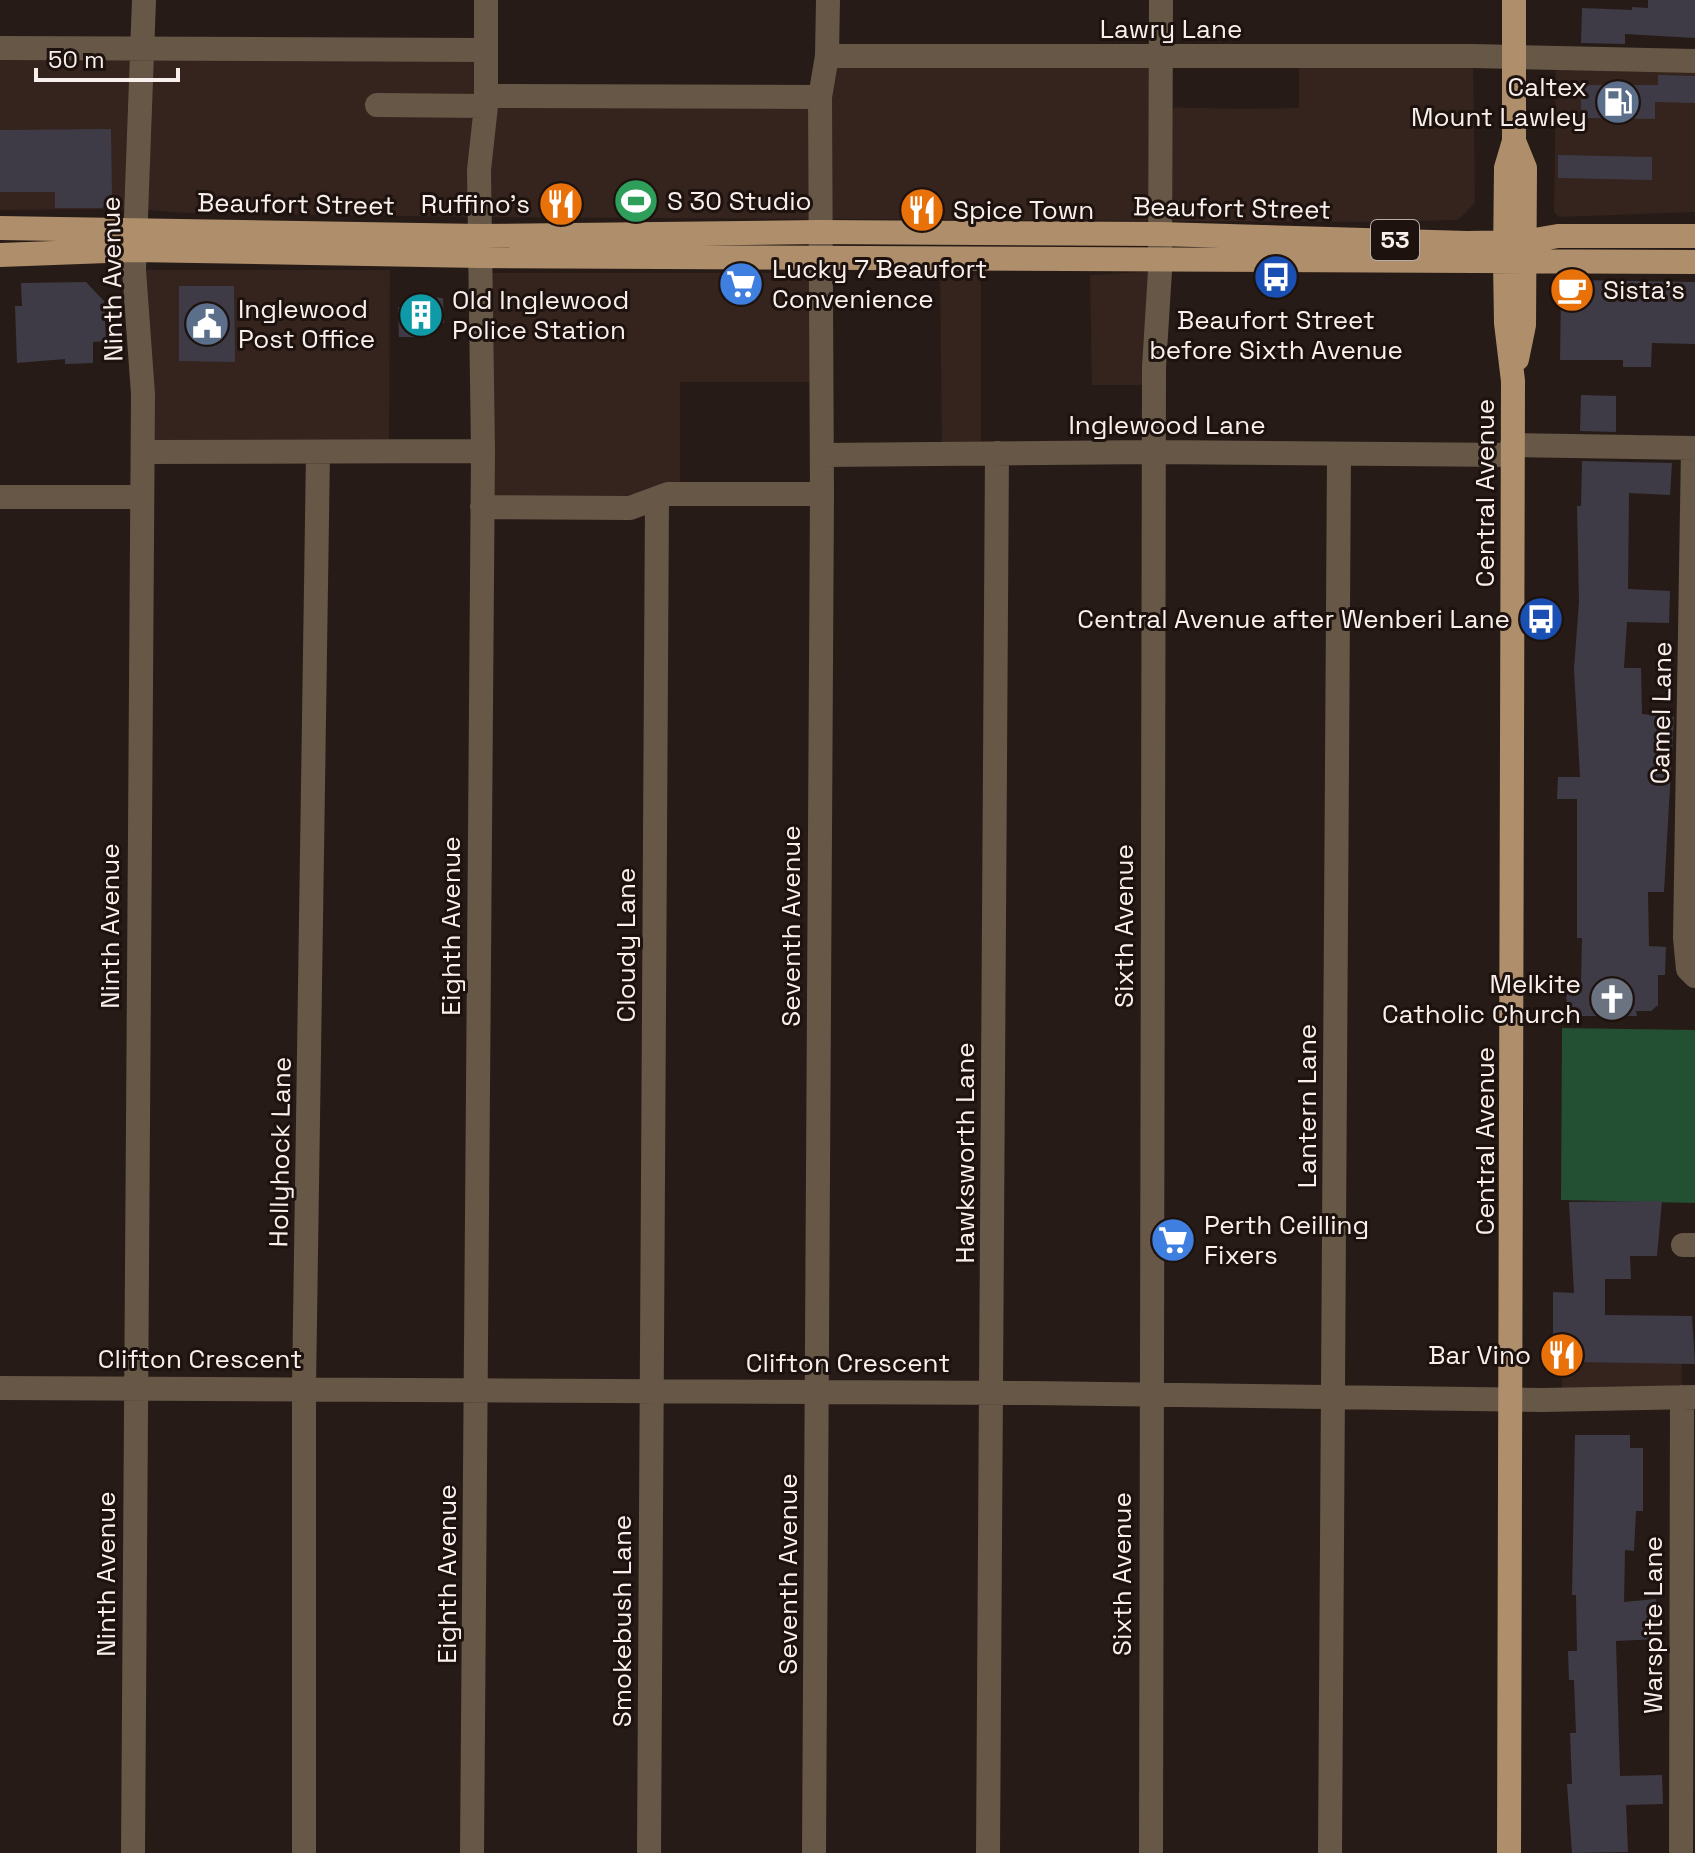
<svg xmlns="http://www.w3.org/2000/svg" width="1695" height="1853" font-family="'Space Grotesk',sans-serif">
<style>
.built{fill:#35231d}
.green{fill:#234f33}
.building{fill:#3e3b46}
.lines{fill:none;stroke-linecap:round;stroke-linejoin:round}
.minor{stroke:#665746;stroke-width:24}
.major{stroke:#af8f6b;stroke-width:24}
.labels{text-anchor:middle;stroke-width:6;stroke-linejoin:round;paint-order:stroke}
.shield{fill:#1d120e;stroke:#b7adaa;stroke-width:2}
.shield-label{font-size:24px;font-weight:bold;fill:#f9f0ed}
.street-label{font-size:26px;fill:#f9f0ed;stroke:#1d120e}
.poi-label{font-size:26px;fill:#f9f0ed;stroke:#1d120e;text-anchor:start}
</style>
<rect width="100%" height="100%" fill="#271b17"/>
<path class="built" d="M0,48L486,50V96L820,97L827,56L1159,57L1158,107L1243,109L1299,108V57L1473,56L1475,203L1458,220L1372,222L479,217L186,213L137,209L0,210Z
M1556,58L1695,61V212L1559,217L1554,212Z
M134,270H390L389,452H143Z
M1160,271L1154,385H1092L1090,275Z
M479,273H820L822,382H680V495L482,507Z
M981,275V453L942,454L940,276Z
M1681,1327L1682,1397H1562L1561,1328Z"/>
<path class="green" d="M1562,1028L1695,1030V1203L1561,1200Z"/>
<path class="building" d="M1648,0H1695V38L1625,34V44L1581,43L1582,8L1632,10V7L1648,8Z
M1658,75L1695,76V103L1655,102V119L1581,118V85H1658Z
M111,129L112,196L102,208H55V192H0V130Z
M1558,155L1652,157V180L1558,178Z
M1573,280L1695,282V344L1652,343L1651,367H1623V360H1560L1561,290Z
M86,282L104,301L106,341L93,342V363L65,364V359L17,363L15,306H22L21,283Z
M179,286H234L235,362L179,361Z
M409,296L443,298L444,323L428,322L429,337H399L398,307L408,306Z
M1581,395L1616,396V432L1580,431Z
M1582,461L1672,463L1670,495L1629,493L1628,589L1670,591L1669,623L1627,622L1624,668H1641L1642,714L1674,717L1664,892H1648L1649,946L1666,947L1665,975H1658V1005L1651,1011H1636L1637,1016H1567L1566,984H1581L1582,938H1577V799H1557L1558,777H1580L1574,669L1579,602L1577,506H1581Z
M1662,1201L1657,1256H1630L1631,1279H1605V1315L1692,1316L1695,1364L1572,1362V1369H1560L1553,1363V1292L1574,1293L1569,1202Z
M1575,1435H1630V1448H1643V1511H1636L1634,1551L1625,1550L1624,1602L1656,1599L1659,1639L1616,1641L1620,1776L1662,1775L1663,1804L1626,1805L1628,1852L1572,1853L1567,1784H1572L1570,1733H1576L1574,1680H1569L1568,1651H1577L1576,1595H1572Z"/>
<g class="lines">
<path class="minor" d="M0,48L486,50
M827,56H1473L1695,61
M486,96L820,97
M377,105L486,106
M1512,445L1695,448
M1693,448L1685,938L1688,969L1695,976
M143,452L483,451
M822,455L1154,452L1512,455
M0,497H141
M482,507L630,508L668,494H822
M1683,1245H1695
M0,1388L1032,1393L1542,1400L1695,1397
M133,1853L143,394L134,270L144,0
M304,1853V1387L318,452
M472,1853L483,451L479,170L486,106V0
M649,1853L657,500
M814,1853L822,494L820,97L827,56L828,0
M988,1853L997,453
M1151,1853L1154,367L1160,271L1161,0
M1330,1853L1339,455
M1681,1853L1682,1397"/>
<path class="major" d="M1514,141L1525,168L1524,325L1517,359
M0,228L480,236L819,232L1160,234L1467,243L1524,242L1558,236H1695
M0,255L134,250L480,256L1695,262
M1509,1853L1513,381L1506,323L1505,261L1506,168L1514,141V0"/>
</g>
<defs>
<g id="fuel-disc" transform="scale(2.3)"><circle r="9.5" fill="#5c6f8a" stroke="#1d120e"/><path d="M-5.5-6h7V0h2V4h1.3V-2.5L3-4.5l.8-.8L6-3V5H2.5V1h-1V6h-7ZM-4.2-4.7v3.2H.2V-4.7Z" fill="#fff"/></g>
<g id="stadium-disc" transform="scale(2.3)"><circle r="9.5" fill="#2e9e5b" stroke="#1d120e"/><path d="M0-5a6.5 5 0 1 0 0 10a6.5 5 0 1 0 0-10ZM-3.5-1.8h7v3.6h-7Z" fill="#fff"/></g>
<g id="restaurant-disc" transform="scale(2.3)"><circle r="9.5" fill="#e8710a" stroke="#1d120e"/><path d="M-5-6h1v4h1v-4h1v4h1v-4h1v5L-1.5 .5V6h-2V.5L-5-1ZM5-6V6H3V1.5H1.5Q1.5-4 5-6Z" fill="#fff"/></g>
<g id="bus-disc" transform="scale(2.3)"><circle r="9.5" fill="#1a4fb4" stroke="#1d120e"/><path d="M-5-6H5V4H4V6H2V4H-2V6H-4V4H-5ZM-3.5-4V0h7V-4ZM-3.5 1.2v1.5H-2V1.2ZM2 1.2v1.5H3.5V1.2Z" fill="#fff"/></g>
<g id="supermarket-disc" transform="scale(2.3)"><circle r="9.5" fill="#3f7fe0" stroke="#1d120e"/><path d="M-6-5.5h2.5l.6 2H6L4.5 2H-2.5L-4.4-4H-6ZM-1.5 3.2a1.3 1.3 0 1 0 .1 0ZM3 3.2a1.3 1.3 0 1 0 .1 0Z" fill="#fff"/></g>
<g id="cafe-disc" transform="scale(2.3)"><circle r="9.5" fill="#e8710a" stroke="#1d120e"/><path d="M-5.5-4.5H6V0H3Q3 3.5 0 3.5H-2.5Q-5.5 3.5-5.5 0ZM3-3.2v2h1.7v-2ZM-6 4.5H4V6H-6Z" fill="#fff"/></g>
<g id="building-disc" transform="scale(2.3)"><circle r="9.5" fill="#0f9aa8" stroke="#1d120e"/><path d="M-4-6H4V6H1V3H-1V6H-4ZM-2.5-4.3h1.7v1.8h-1.7ZM.8-4.3h1.7v1.8H.8ZM-2.5-1h1.7V.8h-1.7ZM.8-1h1.7V.8H.8Z" fill="#fff"/></g>
<g id="civic-disc" transform="scale(2.3)"><circle r="9.5" fill="#5c6f8a" stroke="#1d120e"/><path d="M-.6-6.5H3V-4.5H.6V-3L4-1V1h2V6H-6V1h2V-1L-.6-3ZM-1.2 2.5V6h2.4V2.5Z" fill="#fff"/></g>
<g id="church-disc" transform="scale(2.3)"><circle r="9.5" fill="#6b7280" stroke="#1d120e"/><path d="M-1.2-6h2.4v3.5h3.3v2.4h-3.3V6h-2.4V-.1h-3.3v-2.4h3.3Z" fill="#fff"/></g>
</defs>
<g fill-rule="evenodd">
<use href="#fuel-disc" x="1618" y="102"/>
<use href="#stadium-disc" x="636" y="201"/>
<use href="#restaurant-disc" x="561" y="204"/>
<use href="#restaurant-disc" x="922" y="210"/>
<use href="#bus-disc" x="1276" y="277"/>
<use href="#supermarket-disc" x="741" y="284"/>
<use href="#cafe-disc" x="1572" y="290"/>
<use href="#building-disc" x="421" y="315"/>
<use href="#civic-disc" x="207" y="324"/>
<use href="#bus-disc" x="1541" y="619"/>
<use href="#church-disc" x="1612" y="999"/>
<use href="#supermarket-disc" x="1173" y="1240"/>
<use href="#restaurant-disc" x="1562" y="1355"/>
</g>
<g class="labels">
<rect class="shield" x="1371" y="220" width="48" height="40" rx="6"/>
<g class="shield-label">
<text x="1395" y="248">53</text>
</g>
<g class="street-label">
<text x="1171" y="38">Lawry Lane</text>
<text transform="translate(296 204) rotate(1)" y="9">Beaufort Street</text>
<text transform="translate(1232 208) rotate(1)" y="9">Beaufort Street</text>
<text transform="translate(112 279) rotate(-91)" y="9">Ninth Avenue</text>
<text x="1167" y="434">Inglewood Lane</text>
<text transform="translate(1485 493) rotate(-90)" y="9">Central Avenue</text>
<text transform="translate(1661 713) rotate(-89)" y="9">Camel Lane</text>
<text transform="translate(110 926) rotate(-90)" y="9">Ninth Avenue</text>
<text transform="translate(451 926) rotate(-90)" y="9">Eighth Avenue</text>
<text transform="translate(791 926) rotate(-90)" y="9">Seventh Avenue</text>
<text transform="translate(1124 926) rotate(-90)" y="9">Sixth Avenue</text>
<text transform="translate(626 945) rotate(-90)" y="9">Cloudy Lane</text>
<text transform="translate(1307 1106) rotate(-90)" y="9">Lantern Lane</text>
<text transform="translate(1485 1141) rotate(-90)" y="9">Central Avenue</text>
<text transform="translate(280 1152) rotate(-89)" y="9">Hollyhock Lane</text>
<text transform="translate(965 1153) rotate(-90)" y="9">Hawksworth Lane</text>
<text x="200" y="1368">Clifton Crescent</text>
<text x="848" y="1372">Clifton Crescent</text>
<text transform="translate(106 1574) rotate(-90)" y="9">Ninth Avenue</text>
<text transform="translate(447 1574) rotate(-90)" y="9">Eighth Avenue</text>
<text transform="translate(788 1574) rotate(-90)" y="9">Seventh Avenue</text>
<text transform="translate(1122 1574) rotate(-90)" y="9">Sixth Avenue</text>
<text transform="translate(622 1621) rotate(-90)" y="9">Smokebush Lane</text>
<text transform="translate(1653 1625) rotate(-90)" y="9">Warspite Lane</text>
</g>
<g class="poi-label">
<text x="1587" y="96" text-anchor="end">Caltex<tspan x="1587" dy="30">Mount Lawley</tspan></text>
<text x="667" y="210">S 30 Studio</text>
<text x="530" y="213" text-anchor="end">Ruffino's</text>
<text x="953" y="219">Spice Town</text>
<text x="772" y="278">Lucky 7 Beaufort<tspan x="772" dy="30">Convenience</tspan></text>
<text x="1603" y="299">Sista's</text>
<text x="452" y="309">Old Inglewood<tspan x="452" dy="30">Police Station</tspan></text>
<text x="238" y="318">Inglewood<tspan x="238" dy="30">Post Office</tspan></text>
<text x="1276" y="329" text-anchor="middle">Beaufort Street<tspan x="1276" dy="30">before Sixth Avenue</tspan></text>
<text x="1510" y="628" text-anchor="end">Central Avenue after Wenberi Lane</text>
<text x="1581" y="993" text-anchor="end">Melkite<tspan x="1581" dy="30">Catholic Church</tspan></text>
<text x="1204" y="1234">Perth Ceilling<tspan x="1204" dy="30">Fixers</tspan></text>
<text x="1531" y="1364" text-anchor="end">Bar Vino</text>
</g>
</g>
<path d="M36 68v12h142v-12" fill="none" stroke="#f9f0ed" stroke-width="4"/>
<text x="48" y="68" font-size="24" fill="#f9f0ed" stroke="#1d120e" stroke-width="6" paint-order="stroke">50 m</text>
</svg>
